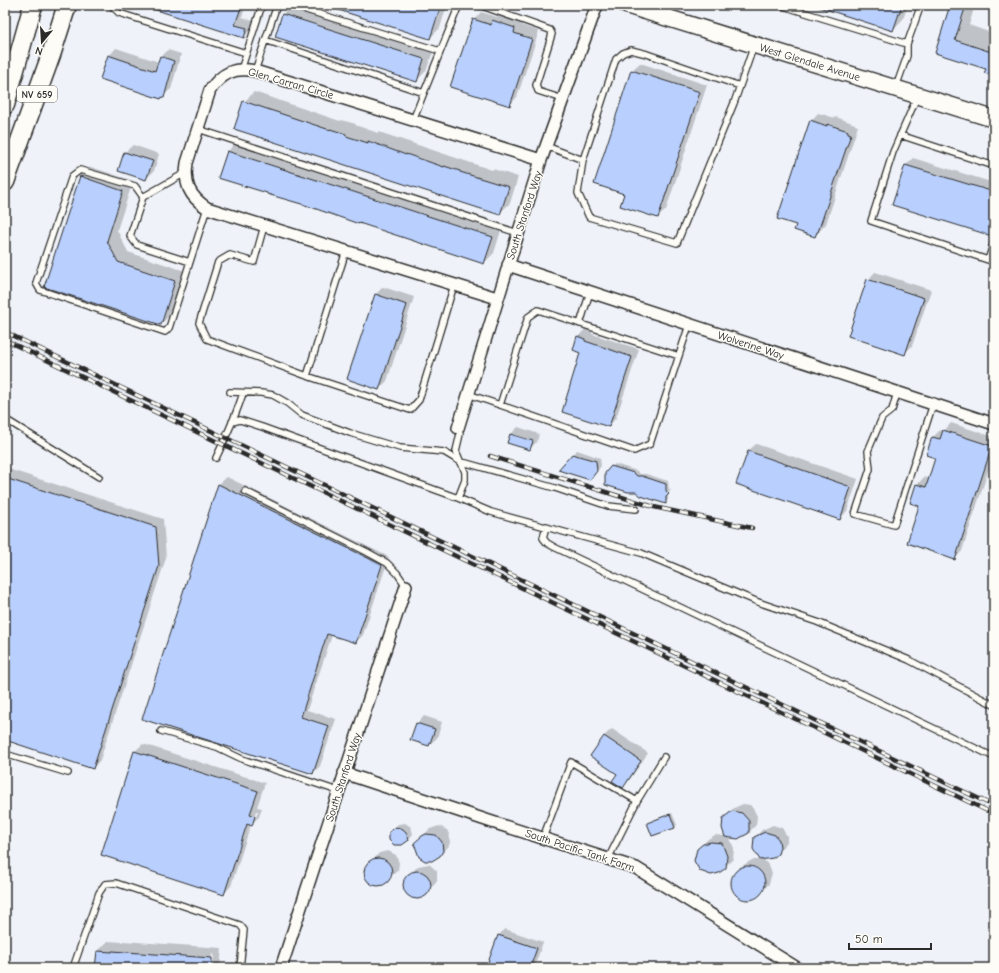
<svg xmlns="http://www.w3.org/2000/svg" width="999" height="973" font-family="'Comic Neue',sans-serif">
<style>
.shadow{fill:#0003;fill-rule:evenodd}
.building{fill:#b9d0ff;stroke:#2b2b2b}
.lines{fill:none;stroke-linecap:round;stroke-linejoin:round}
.service-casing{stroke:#2b2b2b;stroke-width:8}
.minor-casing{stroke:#2b2b2b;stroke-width:14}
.secondary-casing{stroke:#2b2b2b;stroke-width:19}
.primary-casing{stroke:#2b2b2b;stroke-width:21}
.service{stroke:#fdfcf7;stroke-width:5.5}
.minor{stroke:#fdfcf7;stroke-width:11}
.secondary{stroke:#fdfcf7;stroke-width:16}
.primary{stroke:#fdfcf7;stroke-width:18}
.rail-casing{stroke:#2b2b2b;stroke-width:4.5}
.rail{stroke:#fdfcf7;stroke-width:3;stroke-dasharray:9;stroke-linecap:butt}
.labels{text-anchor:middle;stroke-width:3;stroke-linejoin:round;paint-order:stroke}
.shield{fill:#fdfcf7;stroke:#6a6a68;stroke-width:1}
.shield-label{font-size:10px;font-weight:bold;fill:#2b2b2b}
.street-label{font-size:11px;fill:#2b2b2b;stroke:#fdfcf7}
</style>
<rect width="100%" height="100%" fill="#eff3f9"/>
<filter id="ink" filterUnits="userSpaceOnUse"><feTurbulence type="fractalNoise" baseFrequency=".025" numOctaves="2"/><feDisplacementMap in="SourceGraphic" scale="8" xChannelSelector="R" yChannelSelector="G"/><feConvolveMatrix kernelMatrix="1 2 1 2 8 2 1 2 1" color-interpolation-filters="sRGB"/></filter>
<g filter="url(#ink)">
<path class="shadow" d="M145,5H246L242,17L254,21L251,29L244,37Z
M292,5L434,49L426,71L416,81L276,36L283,14Z
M326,5H447L440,28L430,38Z
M812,5H908L903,19L893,30Z
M952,5H975L969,25L994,34V73L987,68L936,52Z
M481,12L497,17L501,13L522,21L521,25L539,31L517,97L510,105L474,20Z
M116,48L159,62L161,57L168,50L181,54L171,89L163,96L109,56Z
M640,63L707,85L666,210L658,217L625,193L595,184L632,70Z
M254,92L340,121L341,120L356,124L355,125L378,133L379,132L492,170L493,169L518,177L510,203L500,213L244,102Z
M818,113L835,118L836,117L855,124V125L858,126L826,224L815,236L811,121Z
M238,141L502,227L494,253L484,263L268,192L219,178L228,151Z
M133,145L159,154L154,171L146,179L120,170L125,152Z
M913,158L994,183V236L893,205L906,165Z
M91,167L133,181L117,230L128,252L185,271L171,314L161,324L45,286L80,177Z
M875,272L931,290L912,346L905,353L868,280Z
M383,287L414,297L387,381L379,389L375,295Z
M585,329L592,332V334L639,349L616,418L609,426L582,352L578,337Z
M951,423L994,437V453L962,551L955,559L920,506L917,485L924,477L929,479L936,457L933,437L940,430L944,431Z
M518,427L539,434L537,442L529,449L508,442L511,434Z
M756,444L858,479L847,511L840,519L748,451Z
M577,450L600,458L601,466L594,475L573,455Z
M615,464L637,471L640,474H646L668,481L669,489L671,490L668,493V500L665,502L606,473Z
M5,468L163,519L166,558L100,760L93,768L5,739Z
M227,477L389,557L363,635L356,642L332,635L307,710L336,719L320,766L313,773L143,718L219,484Z
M424,716L442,722L437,738L429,745L417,724Z
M612,729L648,753L630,779L623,787L604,736Z
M143,744L265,783L257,807L262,808L259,817L251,824L231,886L224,894L102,854L135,751ZM256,811H258L256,817H254Z
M743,804L750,805L754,810L757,816L756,825L749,832L729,837L734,848L733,859L725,867L715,874L704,872L698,868L700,847L708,839L715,835L725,836L726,816L734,808Z
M672,813L677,825L675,827L653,835L648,823L651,821Z
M405,823L411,827L413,834L409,839L393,829L398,824Z
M773,825L782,828L787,836V842L775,855L763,859L769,866L772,873L769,884L756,897L748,899L741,897L735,892L733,885L734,874L742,866L752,860H762L754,849L755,837L762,830Z
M439,826L447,830L449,834L450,843L448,847L440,855L415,843L430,829Z
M388,851L396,855L399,863L398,870L385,882L377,884L369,881L367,877L366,868L379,853Z
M429,864L437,871V880L435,884L420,897L411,896L405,890V879L418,866Z
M505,929L543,942L534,968H488L499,935Z
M108,941L122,942L123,941L222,948L220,968H213L214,953H212L211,968H96L98,951Z"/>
<path class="building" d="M148,5H242L235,25L247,28L244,38L147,7Z
M329,5H429L440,8L430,39L329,7Z
M819,5H902L893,31L819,7Z
M950,5H966L955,40L991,52L992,49H994V76L984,73L986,69L935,53Z
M282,14L424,59L417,82L275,37Z
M473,19L491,25L492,20L515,28L514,33L532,39L510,106L450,87Z
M108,55L155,71L160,56L174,61L164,98L162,97L161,99L100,79Z
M631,70L700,92L658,218L620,206L624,194L594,184Z
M243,101L330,130V129L346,134V136L368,143V141L406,155V154L435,164L444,167V166L460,171V172L509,187L500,215L234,129Z
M810,120L827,126V124L848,131V133L851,134L818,232H817L815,237L794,230L796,225L777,219Z
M227,151L493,237L484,264L359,223V224L305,205L267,194V193L218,178Z
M124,152L153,161L146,180L118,171Z
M905,165L994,192V230L992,236L892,205Z
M80,176L123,191L107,241L118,262L175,281L161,325L44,287Z
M867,279L924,298L905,355L848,336Z
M375,294L407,305L379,390L347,379Z
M577,336L585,339V341L632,357L609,427L562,412L580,353L573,350Z
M943,430L992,446L955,560L907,543L919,506L910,503L916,484L926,487L935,458L926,455L932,437L940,439Z
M510,434L533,441L530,450L507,443Z
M748,451L851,487L840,520L736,484Z
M572,454L596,461L597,471L590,480L558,470Z
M611,466L634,473L637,476H642L666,484V491L669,494L666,497V504L641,496L636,492H628L605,485V473Z
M5,478L156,527L159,566L93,769L5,740Z
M218,484L382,565L356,643L327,634L301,717L329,726L313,774L142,719Z
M416,723L435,729L429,746L410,740Z
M604,736L641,761L623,788L612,781L617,774L590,756Z
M134,751L258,791L250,814L255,816L252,826L247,824L224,895L101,855Z
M732,811L742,813L749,821V833L738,839L725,837L722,828L723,818Z
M670,814L675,828L652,836L647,823Z
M396,827L403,829L406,832L409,840L402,845H394L389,840V832Z
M765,832L775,835L779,840L780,847L778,854L773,858L760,860L753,849L754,837Z
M426,834L436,835L442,842L443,851L440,856L432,861H425L419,857L414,843L422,836Z
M711,842L722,843L727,856L726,868L719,873L711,875L700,871L694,861L697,849L703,844Z
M364 872a14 14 0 1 1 28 0a14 14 0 1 1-28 0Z
M731 883a17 17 0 1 1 34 0a17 17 0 1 1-34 0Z
M403 885a14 14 0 1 1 28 0a14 14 0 1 1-28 0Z
M498,935L537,948L530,968H486Z
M97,951L112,952V951L212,958V968H95Z"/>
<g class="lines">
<g class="service-casing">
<path id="service" d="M111,5L119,13L246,53
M290,5L440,51
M479,5L550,30L552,34L536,85L538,91L563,99
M780,5L907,44V56L896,87
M265,40L424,93
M907,44L921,5
M241,70L262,5
M255,71L277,5
M917,97L893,152L871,221L988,260L994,242
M413,120L459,5
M198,129L518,233
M900,135L994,166
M546,146L583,160L578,193L589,217L677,243L734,103L754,45
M583,160L616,59L623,53L631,50L647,54L740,86
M143,197L185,173
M264,226L254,262L230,255L218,262L199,323L207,339L307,376L410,410L419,400L454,285
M190,262L137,245L130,236L143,197L135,186L80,170L72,176L36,283L40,290L165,332L169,328L207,208
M580,324L590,292
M307,376L346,251
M230,392L261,393L273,395L287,403L302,415L350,433L400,448L444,452L459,461L555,488L608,506L636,509
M897,393L892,410L882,418L868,451L870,469L855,514L894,525L933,404
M468,394L634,451L650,444L689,325
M500,405L528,317L538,310L679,356
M5,419L99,477
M232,422L240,420L262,427L458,498L491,512L641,553L758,602L817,622L909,660L994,705
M216,458C226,437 236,416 243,393
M245,491L367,552L387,563L397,573L406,586
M458,498L465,480V472L456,451L460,434L458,428
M546,526L543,538L547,543L554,547L994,757
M161,731L217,747L242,759L338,791
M5,754L68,773
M637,801L664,757
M543,838L571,762L637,801L608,859
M73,968L99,893L105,884L116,883L240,925L244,930L240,968"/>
</g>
<g class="minor-casing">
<path id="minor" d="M508,265L994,424
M497,298L207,208C189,196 184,184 187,163L210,90C222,73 234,67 255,71L541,160
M458,428L541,160L597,5
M344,773L492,822L636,868L797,968
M281,968L406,586"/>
</g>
<g class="secondary-casing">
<path id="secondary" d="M626,5L994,119"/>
</g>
<g class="primary-casing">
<path id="primary" d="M5,105L33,5
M5,182L51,55L67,5"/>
</g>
<use href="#service" class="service"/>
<use href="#minor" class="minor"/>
<use href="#secondary" class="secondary"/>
<use href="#primary" class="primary"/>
<g class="rail-casing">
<path id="rail" d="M5,332L994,806
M5,340L994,814
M490,456L654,507L752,528"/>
</g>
<use href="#rail" class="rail"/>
</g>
</g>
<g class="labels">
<rect class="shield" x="17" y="86" width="40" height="16" rx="3"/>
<g class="shield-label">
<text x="37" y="98">NV 659</text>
</g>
<g class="street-label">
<text transform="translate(810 62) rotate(17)" y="4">West Glendale Avenue</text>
<text transform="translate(291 83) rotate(16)" y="4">Glen Carran Circle</text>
<text transform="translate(524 215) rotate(-72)" y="4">South Stanford Way</text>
<text transform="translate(751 345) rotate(18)" y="4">Wolverine Way</text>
<text transform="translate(343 777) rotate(-72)" y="4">South Stanford Way</text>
<text transform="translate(580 850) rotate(18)" y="4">South Pacific Tank Farm</text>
</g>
</g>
<rect width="999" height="973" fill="none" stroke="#fdfcf7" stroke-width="20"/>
<rect x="10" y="10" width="979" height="953" fill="none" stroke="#2b2b2b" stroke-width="1.5" filter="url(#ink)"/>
<g transform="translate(42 42) rotate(198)" stroke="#fdfcf7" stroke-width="3" paint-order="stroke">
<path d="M0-3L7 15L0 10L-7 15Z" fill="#2b2b2b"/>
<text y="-6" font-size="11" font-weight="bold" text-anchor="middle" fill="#2b2b2b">N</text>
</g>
<path d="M849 943v6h82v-6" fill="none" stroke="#2b2b2b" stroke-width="2"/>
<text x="855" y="943" font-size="12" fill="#2b2b2b" stroke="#fdfcf7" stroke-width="3" paint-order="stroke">50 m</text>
</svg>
